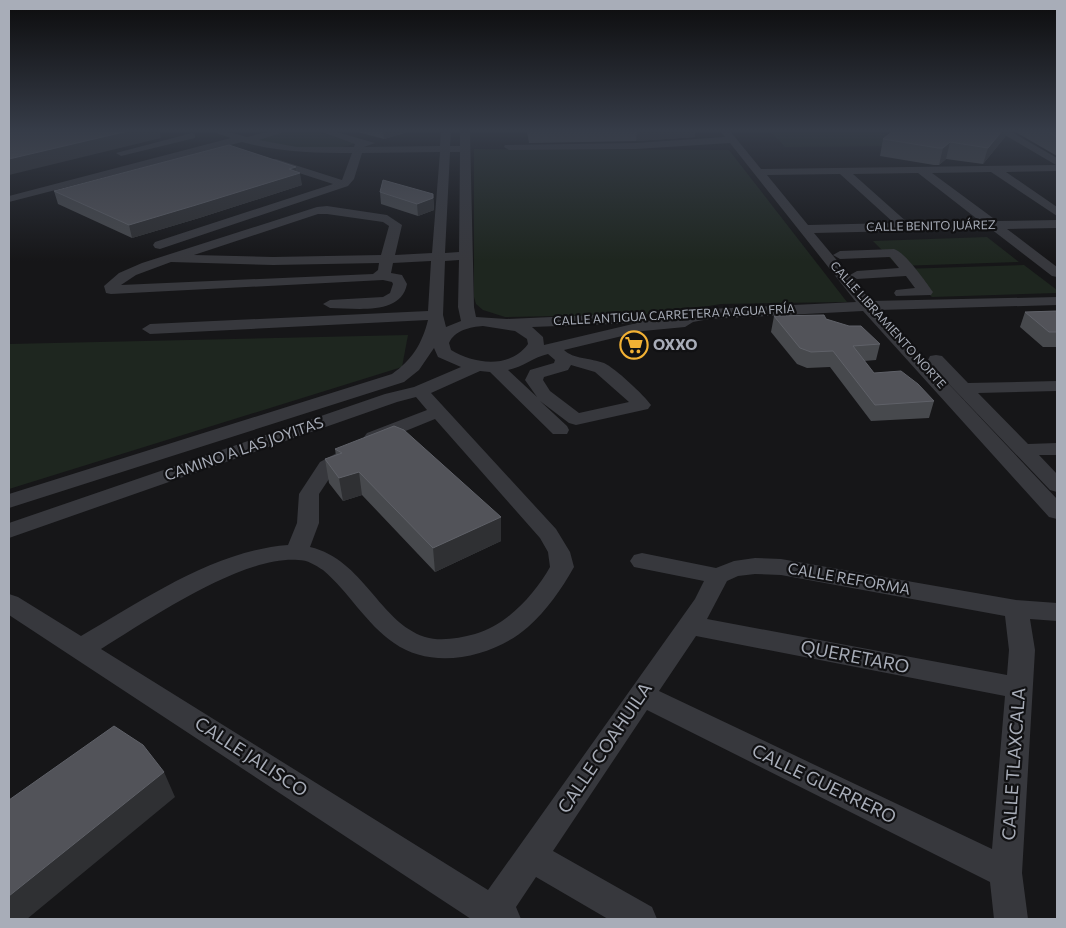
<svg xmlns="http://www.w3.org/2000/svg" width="1066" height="928" font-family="Commissioner,sans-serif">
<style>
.green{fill:#1e261f}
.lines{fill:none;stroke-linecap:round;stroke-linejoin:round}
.minor{fill:#37383d;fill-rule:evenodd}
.wall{fill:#47494d}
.shaded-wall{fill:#2f3033}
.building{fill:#525359;stroke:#5f6168}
.labels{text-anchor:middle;stroke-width:4.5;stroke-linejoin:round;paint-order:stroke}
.far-street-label{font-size:12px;fill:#a8adb8;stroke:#111113}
.poi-label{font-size:15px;font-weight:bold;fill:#a8adb8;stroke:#111113;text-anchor:start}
.street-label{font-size:15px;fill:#a8adb8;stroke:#111113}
.near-street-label{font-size:18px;fill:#a8adb8;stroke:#111113}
</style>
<rect width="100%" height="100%" fill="#161618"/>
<path class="green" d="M287,131H314L353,142V144C321,156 284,145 251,140Z
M770,131H880L899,146L785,147Z
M474,149L729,150L847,302L721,304L660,314L505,317L483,310L476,304L474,297Z
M987,237L1019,262L898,266L873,241Z
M1024,265L1057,290V293L932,297L902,269Z
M408,335L402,367L9,489V344Z"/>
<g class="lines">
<path class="minor" d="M210,131H225L247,137L271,131H287L259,140L297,147H354L355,144L319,131H333L375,143L364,147L440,146L441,131H451L450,146H460V131H470L474,307L476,317L507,319L638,313L643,315L646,318L643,321L666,319L709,309L856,302L730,143L636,149L509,150L504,147L505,145L636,143L725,137L720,131H730L761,169L1056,165L998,131H1010L1057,158V171L1006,172L1057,207V216L991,172L932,173L997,221L1057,220V228L1007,229L1057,267V277L1052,276L991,229L814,233L871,301L1057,297V305L879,310L1057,499V519L1049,517L863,311L709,319L693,322L685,327L643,331L564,350C573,359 591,358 604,363C615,368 644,395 651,405L648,409L576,425L569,423L540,401L567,426L569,430L567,434H553L490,372L480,371L431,393L556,529L570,552L574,567C561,590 547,610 528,627C494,657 433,671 394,643C366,624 349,592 323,570C315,565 308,560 298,560C241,556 150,619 101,649L488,890L695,599L704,581L634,567L630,561L634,555L642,553L716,568L734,561L755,558L781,559L1016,600L1057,603V621L1030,619L1035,650L1022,873L1028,919H994L990,882L647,710L553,851L652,907L657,919H608L536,877L516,907L521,919H471L9,615V594L18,597L81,636C144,600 213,551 288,545L297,523L299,494L320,462L348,447L355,449L358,453L335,470L319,494V523L310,547C364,560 379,622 425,637C441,642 459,638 475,634C506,626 535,594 550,567L548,552L540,538L435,419L381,441H367L364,437L367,433L427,410L416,397L397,402L9,538V523L385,394L414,387L461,367L438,357L434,348L419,370L404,382L9,508V494L392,374C412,360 422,344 428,320L150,334L142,329L150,324L428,311L431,261L393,263L391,273L402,275L407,284C401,316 355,308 330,308L323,304L330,300L383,297L390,293L393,284L392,282L383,280L111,294L106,293L104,286L119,273L142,263L317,207L327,206L387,215L402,225L395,255L432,253L440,152L362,153L354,179L348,186L160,249L155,248L153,245L155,242L333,184L268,163V159H276L342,180L352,153C314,153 279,152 242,142L9,202V196L231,138ZM450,152H460L459,252L445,253ZM918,173L981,222L908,223L853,174ZM840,174L894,223L808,225L767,175ZM318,214H327L383,222L389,226L381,255L273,257L194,255ZM459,260L458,307L461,321L446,327L443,315L445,261ZM171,262L273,265L379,263L378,270L373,274L121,285L136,275ZM637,323L544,345L543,337L532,327ZM483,326L515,331L527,339L528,344C510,369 474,364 451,350L449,343C455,330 470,327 483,326ZM548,354L555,360L554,363L530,370L525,380L537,397L508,370C523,367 534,357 548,354ZM571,365L595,372L629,402L579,413L550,391L543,380L544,377L568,370ZM755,574L781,575L1005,616L1009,650L1007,675L707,619L727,581L738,576ZM696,636L1005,696L992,849L659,691Z
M192,133L195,134V138L121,156L116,153Z
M894,249C905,252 926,282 933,292L931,295L896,296L894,293L896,290L915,288L906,276L857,279L850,275L857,271L899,268L890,257L840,259L833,255L840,251Z
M936,355L942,356L968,383L1057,381V391L978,393L1028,444L1057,443V455H1039L1057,474V492L1050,490L930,364L928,360L930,356Z"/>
</g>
<path class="wall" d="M354,131H411L384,139Z
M527,131H695V137L636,141L529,143Z
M893,131H1007L1005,137L983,164L946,159L939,165H934L880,156L883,139Z
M1014,131H1057V156Z
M296,167L297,172L302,185L199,218L132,238L58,204L54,191Z
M380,192L433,194L434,210L418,216L381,204Z
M1057,311V347H1043L1020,327L1025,312Z
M774,316L826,319L880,344L876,360L864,361L874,373L934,401L929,418L871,421L830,367L807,368L797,364L771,332Z
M335,449L501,541L435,572L362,495L343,501L329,483L325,459L336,456Z"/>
<path class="shaded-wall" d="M128,131H159L161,138L9,175V159Z
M383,131H411L384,139Z
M637,131H695V137L636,141Z
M1002,131H1007L1005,137L983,164L988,148Z
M950,142L946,159L939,165L943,148Z
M296,167L297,174L300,173L302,185L199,218L132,238L129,225Z
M433,194L434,210L418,216L417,204Z
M359,472L362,495L343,501L339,478Z
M501,517V541L435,572L433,548Z
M164,772L175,797L27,919H9V896Z"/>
<path class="building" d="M9,131H128L9,159Z
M893,131H1002L988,148L950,142L943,148H938L883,139Z
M1046,131H1057V137Z
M229,145L296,167L289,169L300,173L196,205L129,225L54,191Z
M383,180L433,194V198L417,204L380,192Z
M1057,311V332H1049L1025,312Z
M824,315L826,319L849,326H861L880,344L853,346L874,373L901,371L918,384L934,401L875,405L833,351L811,352L800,348L774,316Z
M394,426L404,430L501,517L433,548L359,472L339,478L325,459L342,453L335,449Z
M114,726L143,745L164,772L9,896V800Z"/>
<linearGradient id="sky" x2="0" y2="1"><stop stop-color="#0c0c0d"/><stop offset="0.5" stop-color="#363c48"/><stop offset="1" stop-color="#363c48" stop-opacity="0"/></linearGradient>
<rect width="1066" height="261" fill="url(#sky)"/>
<defs>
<g id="supermarket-ring" transform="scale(1.4375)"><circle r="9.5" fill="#111113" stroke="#f2b134" stroke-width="1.5"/><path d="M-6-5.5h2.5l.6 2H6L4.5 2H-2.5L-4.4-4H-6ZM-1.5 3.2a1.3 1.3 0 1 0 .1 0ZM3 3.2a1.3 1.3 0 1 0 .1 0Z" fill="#f2b134"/></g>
</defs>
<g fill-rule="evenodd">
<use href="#supermarket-ring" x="634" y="345"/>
</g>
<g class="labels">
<g class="far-street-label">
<text transform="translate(931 226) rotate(-1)" y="4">CALLE BENITO JUÁREZ</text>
<text transform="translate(674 315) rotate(-3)" y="4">CALLE ANTIGUA CARRETERA A AGUA FRÍA</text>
<text transform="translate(888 325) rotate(48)" y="4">CALLE LIBRAMIENTO NORTE</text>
</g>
<g class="poi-label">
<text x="653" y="350">OXXO</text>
</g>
<g class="street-label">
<text transform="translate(244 449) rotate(-19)" y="5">CAMINO A LAS JOYITAS</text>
<text transform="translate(849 579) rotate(10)" y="5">CALLE REFORMA</text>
</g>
<g class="near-street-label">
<text transform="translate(855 657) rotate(11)" y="6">QUERETARO</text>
<text transform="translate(605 748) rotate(-56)" y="6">CALLE COAHUILA</text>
<text transform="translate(251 757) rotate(33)" y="6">CALLE JALISCO</text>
<text transform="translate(1014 764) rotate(-86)" y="6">CALLE TLAXCALA</text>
<text transform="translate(824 784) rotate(26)" y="6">CALLE GUERRERO</text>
</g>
</g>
<rect width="1066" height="928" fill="none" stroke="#a8adb8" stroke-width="20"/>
</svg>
